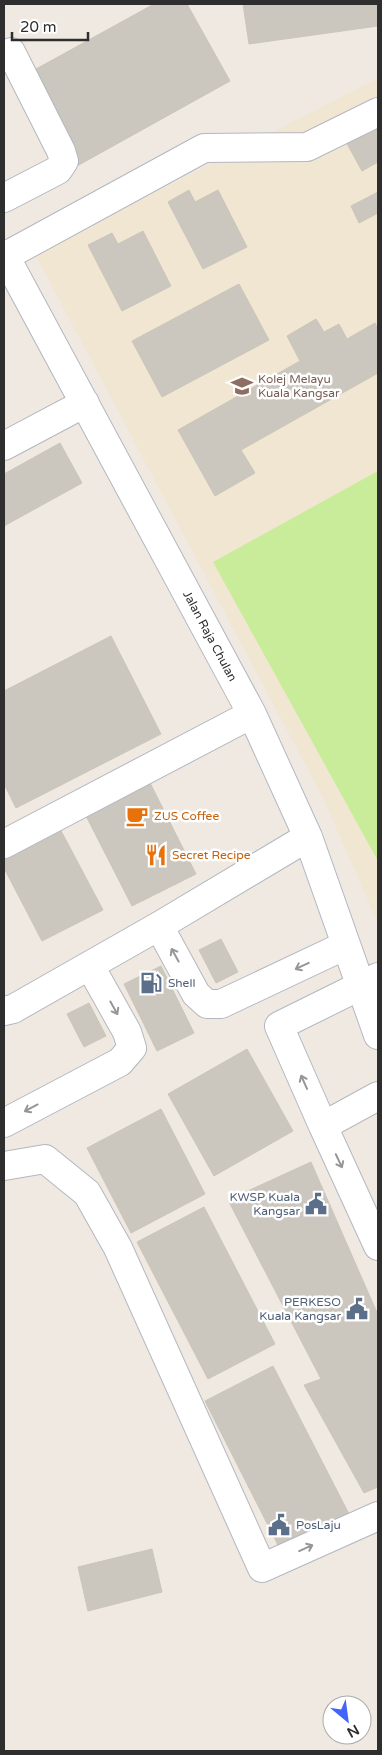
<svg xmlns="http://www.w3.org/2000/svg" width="382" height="1755" font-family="'Varela Round',sans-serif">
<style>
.education{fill:#f0e6d1}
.pitch{fill:#c9ec9a}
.building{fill:#cbc7bf;stroke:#cbc5ba}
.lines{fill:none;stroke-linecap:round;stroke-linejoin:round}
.minor-casing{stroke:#b4b7c1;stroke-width:30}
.minor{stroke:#fff;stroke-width:28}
.oneway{stroke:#969696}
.labels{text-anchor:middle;stroke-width:5;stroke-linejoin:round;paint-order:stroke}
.education-label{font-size:12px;fill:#785e54;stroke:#fff;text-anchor:start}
.street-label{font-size:12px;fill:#2e2e2e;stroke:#fff}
.food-label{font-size:12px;fill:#c56008;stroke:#fff;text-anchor:start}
.service-label{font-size:12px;fill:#4e5e75;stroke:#fff;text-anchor:start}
</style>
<rect width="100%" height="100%" fill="#efe9e1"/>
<path class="education" d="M378,78V923L323,798L35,254Z"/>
<path class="pitch" d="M378,471V861L213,562Z"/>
<path class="building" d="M154,4H187L230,81L77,166L27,74Z
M243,4H378V26L249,44Z
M378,122V162L362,171L345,140Z
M189,190L195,202L218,190L247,247L203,269L168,202Z
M378,192V213L359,223L351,206Z
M143,231L171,286L122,311L88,245L112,233L118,244Z
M239,284L269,340L162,397L132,341Z
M316,319L324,332L339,324L347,339L375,323L378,329V373L241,450L255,473L215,496L178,430L300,361L287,336Z
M60,443L82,483L4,526V474Z
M111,636L161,734L16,808L4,784V691Z
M146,775L196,874L132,906L82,808Z
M58,825L103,910L42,941L4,868V854Z
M221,939L238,972L216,983L199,950Z
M161,966L194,1033L157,1051L124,984Z
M89,1003L106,1036L84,1047L67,1014Z
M247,1049L293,1131L214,1176L168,1094Z
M161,1109L205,1194L131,1233L87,1148Z
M311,1162L378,1315V1487L364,1493L304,1385L321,1379L228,1200Z
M204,1207L275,1344L208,1379L137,1242Z
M273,1366L349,1514L280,1549L205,1401Z
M152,1549L162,1592L88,1611L78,1567Z"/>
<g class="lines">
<g class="minor-casing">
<path id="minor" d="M4,198L58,170L64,161L61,151L11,52
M4,254L252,714L308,837L378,1035
M4,257L204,148L307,147L378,112
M4,446L85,403
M4,844L252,714
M159,926L196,994L207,1004H221L346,945
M4,1011L13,1009L159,926L308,837
M378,1096L323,1126L378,1246
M4,1123L120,1062L132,1048L127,1032L90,966
M323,1126L279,1026L378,977
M4,1166L45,1159L87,1193L118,1248L262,1568L378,1516"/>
</g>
<use href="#minor" class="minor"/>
</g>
<defs><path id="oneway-shaft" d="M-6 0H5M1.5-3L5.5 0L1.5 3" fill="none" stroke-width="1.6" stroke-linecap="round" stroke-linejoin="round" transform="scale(1.25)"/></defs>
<g class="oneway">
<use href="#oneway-shaft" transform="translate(175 955) rotate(-119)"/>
<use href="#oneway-shaft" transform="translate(302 966) rotate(155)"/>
<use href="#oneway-shaft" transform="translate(114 1008) rotate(61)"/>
<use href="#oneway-shaft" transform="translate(304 1082) rotate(-114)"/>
<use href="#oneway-shaft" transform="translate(31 1108) rotate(152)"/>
<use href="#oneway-shaft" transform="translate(339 1161) rotate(65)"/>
<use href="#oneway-shaft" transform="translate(306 1548) rotate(-24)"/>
</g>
<defs>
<g id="school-bare" transform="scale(1.725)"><path d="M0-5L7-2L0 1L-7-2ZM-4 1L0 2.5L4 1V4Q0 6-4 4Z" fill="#8d6e63" stroke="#fff" stroke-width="2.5" paint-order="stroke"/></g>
<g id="cafe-bare" transform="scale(1.725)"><path d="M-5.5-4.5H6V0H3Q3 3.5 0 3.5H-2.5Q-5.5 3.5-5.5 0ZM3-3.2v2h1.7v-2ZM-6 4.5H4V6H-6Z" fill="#e8710a" stroke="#fff" stroke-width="2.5" paint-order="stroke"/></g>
<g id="restaurant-bare" transform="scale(1.725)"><path d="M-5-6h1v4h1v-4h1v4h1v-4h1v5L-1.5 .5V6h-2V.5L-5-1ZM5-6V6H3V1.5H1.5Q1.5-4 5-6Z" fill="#e8710a" stroke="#fff" stroke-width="2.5" paint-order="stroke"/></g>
<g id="fuel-bare" transform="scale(1.725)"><path d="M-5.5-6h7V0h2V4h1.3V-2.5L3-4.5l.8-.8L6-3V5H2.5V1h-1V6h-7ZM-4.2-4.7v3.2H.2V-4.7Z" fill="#5c6f8a" stroke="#fff" stroke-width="2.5" paint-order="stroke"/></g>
<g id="civic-bare" transform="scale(1.725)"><path d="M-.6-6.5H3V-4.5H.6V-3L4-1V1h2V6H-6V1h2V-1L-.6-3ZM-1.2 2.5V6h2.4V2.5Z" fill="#5c6f8a" stroke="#fff" stroke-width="2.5" paint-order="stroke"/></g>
</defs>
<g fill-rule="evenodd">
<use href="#school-bare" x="242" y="386"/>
<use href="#cafe-bare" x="137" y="816"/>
<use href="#restaurant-bare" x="156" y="855"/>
<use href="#fuel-bare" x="151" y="983"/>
<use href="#civic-bare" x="316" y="1204"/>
<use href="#civic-bare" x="357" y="1309"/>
<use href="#civic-bare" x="279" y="1525"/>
</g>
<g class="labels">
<g class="education-label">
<text x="258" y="383">Kolej Melayu<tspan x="258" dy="14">Kuala Kangsar</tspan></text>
</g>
<g class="street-label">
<text transform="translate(210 636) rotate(62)" y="4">Jalan Raja Chulan</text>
</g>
<g class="food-label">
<text x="154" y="820">ZUS Coffee</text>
<text x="172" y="859">Secret Recipe</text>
</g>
<g class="service-label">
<text x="168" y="987">Shell</text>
<text x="300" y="1201" text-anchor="end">KWSP Kuala<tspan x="300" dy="14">Kangsar</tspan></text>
<text x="341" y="1306" text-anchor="end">PERKESO<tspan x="341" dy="14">Kuala Kangsar</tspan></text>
<text x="296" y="1529">PosLaju</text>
</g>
</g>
<rect width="382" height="1755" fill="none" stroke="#2e2e2e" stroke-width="10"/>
<g transform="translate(347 1720) rotate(151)"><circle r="24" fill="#ffffff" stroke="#ababab"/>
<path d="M0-4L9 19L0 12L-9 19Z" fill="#4264fb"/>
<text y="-8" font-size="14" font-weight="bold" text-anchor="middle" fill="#2e2e2e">N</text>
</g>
<path d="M12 32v8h76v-8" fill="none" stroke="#2e2e2e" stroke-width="2.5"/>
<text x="20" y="32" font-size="15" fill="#2e2e2e" stroke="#ffffff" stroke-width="4" paint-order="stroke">20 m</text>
</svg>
